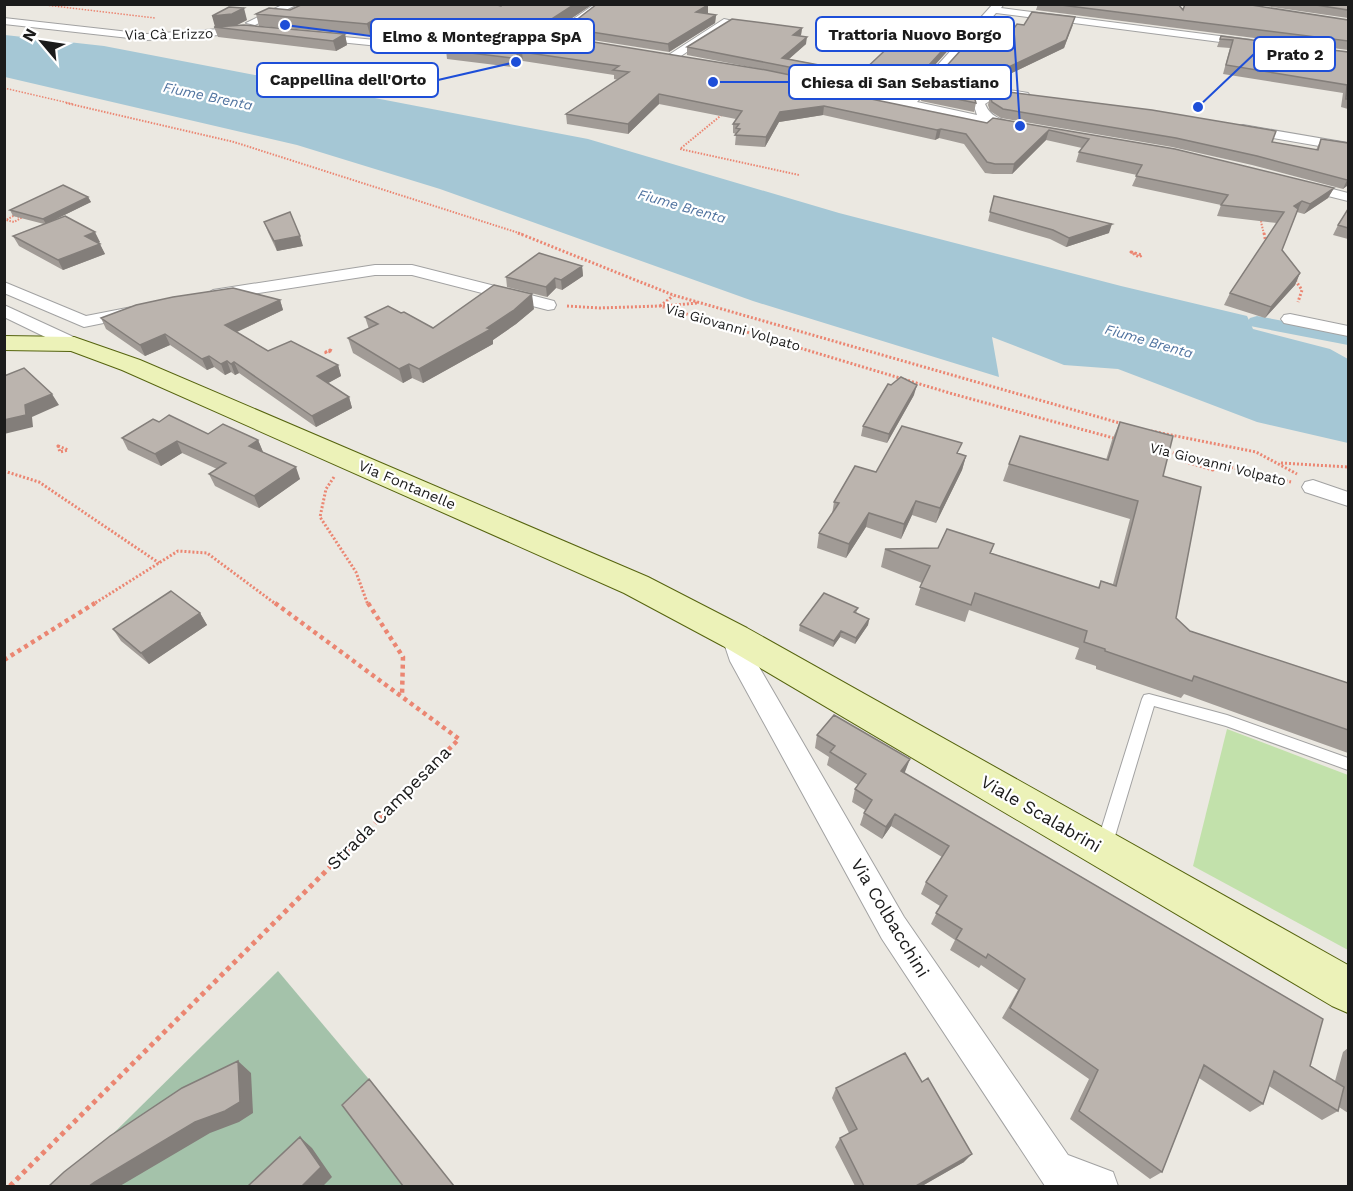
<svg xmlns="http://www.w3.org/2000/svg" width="1353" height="1191" font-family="'Work Sans',sans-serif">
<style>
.grass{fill:#c2e1ab}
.cemetery{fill:#a4c2aa}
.water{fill:#a5c7d5}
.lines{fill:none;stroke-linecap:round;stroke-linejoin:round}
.canal{fill:#a5c7d5;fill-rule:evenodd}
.lane-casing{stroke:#a2a2a2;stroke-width:2}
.street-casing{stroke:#a2a2a2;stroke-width:2}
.secondary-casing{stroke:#56640f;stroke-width:2}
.path-far4{stroke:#eb8672;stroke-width:1.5;stroke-dasharray:1.5 1.5;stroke-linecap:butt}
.path-far3{stroke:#eb8672;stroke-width:2;stroke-dasharray:1.5 1.5;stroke-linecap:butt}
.path-far2{stroke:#eb8672;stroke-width:3;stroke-dasharray:2 2;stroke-linecap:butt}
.path-far1{stroke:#eb8672;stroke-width:4.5;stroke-dasharray:4 4;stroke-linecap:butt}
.path{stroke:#eb8672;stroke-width:5;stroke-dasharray:4.5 4.5;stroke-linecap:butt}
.lane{fill:#fff;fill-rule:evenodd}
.street{fill:#fff;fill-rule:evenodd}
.secondary{fill:#ecf2b8;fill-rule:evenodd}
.wall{fill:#a19b96}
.shaded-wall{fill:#837e7a}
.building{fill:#bbb4ae;stroke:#837e7a;stroke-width:1.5}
.labels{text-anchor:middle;stroke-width:4.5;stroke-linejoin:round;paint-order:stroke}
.far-street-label{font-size:14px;fill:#1b1b1b;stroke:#fff}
.far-water-label{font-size:14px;font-style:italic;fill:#5174a0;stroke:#fff}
.street-label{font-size:15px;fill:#1b1b1b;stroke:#fff}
.near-street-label{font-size:18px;fill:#1b1b1b;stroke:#fff}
.leader{fill:none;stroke:#1d4ed8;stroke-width:2}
.callout-dot{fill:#1d4ed8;stroke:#fff;stroke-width:2}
.callout{fill:#fff;stroke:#1d4ed8;stroke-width:2}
.callout-label{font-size:16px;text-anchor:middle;font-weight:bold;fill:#1b1b1b}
</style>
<rect width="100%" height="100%" fill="#ebe8e1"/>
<path class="grass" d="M1227,729L1348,775V950L1193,866Z"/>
<path class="cemetery" d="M278,971L378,1090L454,1186H60Z"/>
<path class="water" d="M5,35L104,46L588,139L839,213L1121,286L1247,316L1253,329L1330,349L1348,359V443L1257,422L1118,369L1064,365L992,337L999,377L753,301L440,189L297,145L5,77Z"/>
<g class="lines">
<path class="canal" d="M1257,316L1348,333V345L1250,326L1247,322L1250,318Z"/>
<g class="lane-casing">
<path id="lane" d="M1149,694L1227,715L1348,758V770L1226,726L1154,706L1112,846L1109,851L1104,853L1099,851L1096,846L1142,699L1144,695Z"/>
</g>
<g class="street-casing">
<path id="street" d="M284,4H298L255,25L246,23Z
M595,4H607L551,44L525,54L520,51L543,40Z
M993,4H1004L1001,8L1251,40L1256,43L1251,46L996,13L917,102L977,115L973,103C986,87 1010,89 1028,93L1030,96C1019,105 1001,92 985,104C992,121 1009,121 1025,125L1027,128L1021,132L764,76L758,73L764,70L906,100Z
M4,18L147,34L249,27L254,30L249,33L147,40L4,24Z
M724,19L733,21L675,60H667V56Z
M313,34L479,50L484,53L479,56L309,39L308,37Z
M1243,125L1348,143V151L1238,132L1237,129L1238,126Z
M1301,181L1348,193V201L1296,188L1294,185L1296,182Z
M375,265H412L554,301L556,305L554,309L548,310L412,275H375L213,300L205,295L213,290Z
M4,282L86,316L132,307L138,308L141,312L138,316L84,327L4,293Z
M4,305L80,340L83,344L80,348H68L4,317Z
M1290,314L1348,326V336L1284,323L1281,319L1284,315Z
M1313,480L1348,492V506L1305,492L1302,487L1305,482Z
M735,627L744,630L755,660L904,917L1068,1155L1113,1172L1118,1186H1045L882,939L730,661L722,637L726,630Z"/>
</g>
<g class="secondary-casing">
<path id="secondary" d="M4,336L74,337L140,360L648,577L747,628L1348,965V1013L1332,1006L723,646L624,593L122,370L71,351L4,350Z"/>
</g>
<path class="path-far4" d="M37,4L155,18
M1268,41L1334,49
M4,88L73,104"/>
<path class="path-far3" d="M66,103L234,142L522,234
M724,113L680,149L799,175
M15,215L21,218L14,222L6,220Z
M1264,234L1261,222L1265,217"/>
<path class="path-far2" d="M518,233L673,295L1123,424
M1264,233L1266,243
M1131,252L1142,255L1139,257Z
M1293,277L1302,290L1298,302
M567,306L599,308L660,306L953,394L1117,439
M660,306L673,296
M663,306L698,303
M330,350L332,351L324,353Z
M1151,431L1256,452L1297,474
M58,446L68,450L60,452Z
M1165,451L1291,482
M1187,458L1214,466L1213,470L1186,462Z
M1281,463L1348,467
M4,471L39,482L159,563
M334,477L326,489L320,517L356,572L368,605
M92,605L178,551L207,553L277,605"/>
<path class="path-far1" d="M275,603L459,739L333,865
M368,603L403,657L402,696
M4,660L95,603"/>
<path class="path" d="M10,1186L334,863"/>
<use href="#lane" class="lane"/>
<use href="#street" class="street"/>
<use href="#secondary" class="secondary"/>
</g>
<path class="wall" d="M496,4H593L542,38L508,51L471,47L470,40L377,31L370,35L259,26L256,14L290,10L498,5Z
M1038,4H1178L1183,10L1348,20V51V50L1036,10Z
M1251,4H1348V19V18Z
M708,5V13L706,14L716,15L715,23L669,52L567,36L566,28Z
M247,20L237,25L345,34L347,45L336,51L218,37L214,27Z
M1024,25H1073L1064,48L987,85L986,91L975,99L976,103L974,112L921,101L923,92Z
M802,28L801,35L800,36L806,44L789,59L861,73L963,28L962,35L905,98L778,73L795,76L794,83L987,123L993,118L1334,188L1328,198L1304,214L1297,212L1282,250L1300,273L1295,285L1265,318L1224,305L1230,293L1277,223L1217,216L1221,205L1132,186L1137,175L1076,162L1079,152L1082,148L1046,140L1012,174H993L985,173L964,144L939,138L935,140L823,115L779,122L765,147L735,145L736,134L733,133V124L736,119L659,104L628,134L567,124L566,114L618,80L614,79V75L523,61L513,67L447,59L446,50L508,52L549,39L760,69L687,55V47Z
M1221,36L1348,52V109L1341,107L1343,93L1223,74L1230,48L1217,47Z
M990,96L1316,150L1321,139L1348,143V185L1343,189L1252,165L1172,147L1001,118L990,111L988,105Z
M994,196L1109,233L1066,247L1050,239L988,221Z
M88,197L91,202L52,221L100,242L99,243L105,254L63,270L19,246L13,236L44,224L13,216L10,210Z
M1348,209V239L1333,235L1338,225Z
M264,222L303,246L277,251L268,232Z
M582,266L583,276L562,290L556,288L547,297L507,287L506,277Z
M280,300L283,310L237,332L268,351L338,365L341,376L328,383L349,397L352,408L316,427L239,373L235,375L231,372L225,375L214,367L207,370L170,345L145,356L106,329L101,318Z
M534,309L516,324L493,340V344L423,383L412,378L403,383L353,353L348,338L369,329L365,317L401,313L433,328Z
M914,395L887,443L861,436L863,426Z
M159,422L208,434L258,440L263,452L300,479L259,508L215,486L209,474L217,469L182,453L161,466L128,450L122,438Z
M1120,422L1163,476L1176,618L1190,631L1348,683V753L1184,694L1181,698L1096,669V666L1075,659L1079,648L969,610L965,622L915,605L922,583L881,567L885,549L938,548L994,544L991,553L1098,588L1101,581L1113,584L1130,519L1003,481L1009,464L1106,460L1112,440Z
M959,454L966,456L962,470L936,523L912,515L901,539L866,527L846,558L817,548L819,533L832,514L834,502L876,472Z
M858,608L856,613L869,619L868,625L855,644L840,637L833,647L799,631L800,625Z
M200,613L207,625L149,664L121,641L113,629Z
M817,735L905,772V773L1310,1066L1335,1081L1343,1052L1348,1048V1113L1339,1107L1338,1111L1322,1120L1269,1086L1263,1104L1250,1112L1199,1078L1162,1172L1150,1179L1070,1119L1089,1079L1002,1018L1018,990L981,965L979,968L950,950L955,940L931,924L940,906L921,894L926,882L942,857L891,826L882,839L860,825L865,810L852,802L855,789L858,785L827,765L829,757L815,748Z
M836,1088L964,1162L922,1186H855L835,1147L840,1138L849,1133L832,1098Z"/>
<path class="shaded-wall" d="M575,4H593L542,38L508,51L506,39Z
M708,5V13L696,20V12Z
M244,8L247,20L235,26L215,27L212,16Z
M716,15L715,23L669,52L668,44Z
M1075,17L1064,48L987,85L986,91L971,101L973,93L979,81Z
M375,19L377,31L370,35L367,24Z
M802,28L801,35L792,42L793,35Z
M963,28L962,35L905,98L906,90Z
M345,34L347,45L336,51L333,41Z
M807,37L806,44L782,65V58Z
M522,52L523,61L513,67L512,58Z
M659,94V104L628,134V124Z
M824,106L823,115L779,122L765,147L766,137L780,112Z
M941,129L939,138L935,140L937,130Z
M1049,130L1046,140L1012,174L1014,164Z
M1348,179V185L1343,189L1347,180Z
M1334,188L1328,198L1304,214L1310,204Z
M88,197L91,202L46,224L43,219Z
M1302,201L1297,212L1294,206Z
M1112,224L1109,233L1066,247L1069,238Z
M95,232L100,242L90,246L85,236Z
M300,236L303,246L277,251L274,241Z
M100,244L105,254L63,270L58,260Z
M582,266L583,276L562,290L561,280Z
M1300,273L1295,285L1265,318L1271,307Z
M555,278L556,288L547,297L546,287Z
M532,294L534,309L516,324L493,340V344L423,383L419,369L487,328Z
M280,300L283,310L230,335L225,325Z
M165,334L170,345L145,356L140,345Z
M209,356L214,367L207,370L202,359Z
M227,361L231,372L225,375L221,364Z
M234,362L239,373L235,375L231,364Z
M409,364L412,378L403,383L399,369Z
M338,365L341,376L321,387L317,376Z
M917,385L914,395L887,443L889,434Z
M52,394L59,405L32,417L33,427L4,434V420L25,405Z
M349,397L352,408L316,427L312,416Z
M258,440L263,452L249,446Z
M177,441L182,453L161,466L155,454Z
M966,456L962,470L936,523L940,508Z
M296,467L300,479L259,508L254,496Z
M916,501L912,515L901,539L904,524Z
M869,513L866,527L846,558L849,544Z
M200,613L207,625L149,664L141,653Z
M869,619L868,625L855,644L856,638Z
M841,631L840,637L833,647L834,641Z
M910,759L905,772L897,784L901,771Z
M895,814L891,826L882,839L886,827Z
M238,1061L251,1073L253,1113L239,1122L210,1133L120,1186H89Z
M300,1137L312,1148L332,1177L323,1186H302Z
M972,1154L964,1162L922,1186H916Z"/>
<path class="building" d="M303,4H493L501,6L504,4H575L541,26L506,39L470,35L483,29L375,19L367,24L256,14L269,8L290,10Z
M597,4H702L708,5L696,12L716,15L668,44L566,28Z
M1053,4H1178L1183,10L1185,4H1245L1348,20V41Z
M1310,4H1348V10Z
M229,7L244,8L232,14L212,16Z
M1032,12L1075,17L1066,40L979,81L988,83L973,93L976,103L923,92L979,30L1010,34L1017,24L1024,25Z
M732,19L802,28L793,35L807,37L782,58L861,73L914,23L963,28L906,90L687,47Z
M244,25L345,34L333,41L214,27Z
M1221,36L1348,52V99H1346L1347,85L1226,65L1233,40L1220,39Z
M563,37L766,70L795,76L793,79L794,83L987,123L993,118L1175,149L1334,188L1310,204L1302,201L1294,206L1298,209L1282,250L1300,273L1271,307L1230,293L1284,212L1221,205L1228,195L1136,176L1142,165L1079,152L1089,139L1049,130L1014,164H995L987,162L966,134L941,129L937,130L824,106L780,112L766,137L735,135L740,129L736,128L739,124H733L742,111L659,94L628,124L566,114L629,72L613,70L619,66L522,52L512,58L446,50L452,47L508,52L549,39Z
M997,92H1009L1152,110L1276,131L1272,142L1318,150L1321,139L1348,143V179L1347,180L1257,156L1176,138L1003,109L992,102L990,96Z
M63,185L88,197L43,219L10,210Z
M994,196L1112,224L1069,238L1053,230L990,212Z
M1348,209V228L1338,225Z
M290,212L300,236L274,241L264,222Z
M65,216L95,232L85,236L100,244L58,260L13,236Z
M539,253L582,266L561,280L555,278L546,287L506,277Z
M494,285L532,294L514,310L487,328L491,329L419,369L409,364L399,369L348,338L378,324L365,317L388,306L401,313L404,312L433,328Z
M233,288L280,300L225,325L268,351L291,341L338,365L317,376L349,397L312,416L234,362L231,364L227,361L221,364L209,356L202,359L165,334L140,345L101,318L136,305L173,297Z
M24,368L52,394L25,405L26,415L4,420V376Z
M901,377L917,385L889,434L863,426L888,384L891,385Z
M169,415L208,434L223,424L258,440L249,446L296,467L254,496L209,474L226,463L177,441L155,454L122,438L153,419L159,422Z
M1120,422L1173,436L1163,476L1201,487L1176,618L1190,631L1348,683V730L1194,676L1192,681L1105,651V649L1084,642L1087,631L975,593L971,605L920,587L930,566L885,549L938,548L947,529L994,544L990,553L1099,588L1101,581L1116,586L1138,501L1009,464L1020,436L1108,460Z
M902,426L962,443L957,453L966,456L940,508L916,501L904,524L869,513L849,544L819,533L839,503L834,502L855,466L876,472Z
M171,591L200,613L141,653L113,629Z
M824,593L858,608L854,612L869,619L856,638L841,631L834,641L800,625Z
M834,715L910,759L901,771L1323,1019L1310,1066L1344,1087L1338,1111L1274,1071L1263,1104L1204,1065L1162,1172L1079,1111L1098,1070L1010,1008L1025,979L988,954L986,958L956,939L962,929L936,913L947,896L926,882L949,846L895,814L886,827L864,813L872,800L855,789L866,774L830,752L835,746L817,735Z
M905,1053L922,1082L928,1078L972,1154L916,1186H864L840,1138L857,1129L836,1088Z
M238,1061L240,1102L225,1111L195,1122L95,1182L89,1186H49L64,1172L110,1136L182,1088Z
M369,1079L454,1186H403L342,1105Z
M300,1137L321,1167L302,1186H248Z"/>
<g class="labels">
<g class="far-street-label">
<text transform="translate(169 34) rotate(-1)" y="5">Via Cà Erizzo</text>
<text transform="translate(733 327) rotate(16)" y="5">Via Giovanni Volpato</text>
<text transform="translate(1218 464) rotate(14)" y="5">Via Giovanni Volpato</text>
</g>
<g class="far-water-label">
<text transform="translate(208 96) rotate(12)" y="5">Fiume Brenta</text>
<text transform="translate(682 206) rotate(16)" y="5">Fiume Brenta</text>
<text transform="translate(1149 341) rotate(16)" y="5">Fiume Brenta</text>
</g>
<g class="street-label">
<text transform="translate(407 485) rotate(23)" y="5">Via Fontanelle</text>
</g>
<g class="near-street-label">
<text transform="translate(389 808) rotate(-45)" y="6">Strada Campesana</text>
<text transform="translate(1041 814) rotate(30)" y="6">Viale Scalabrini</text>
<text transform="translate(890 918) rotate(59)" y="6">Via Colbacchini</text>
</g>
</g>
<path class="leader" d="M1020 126L1014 34M285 25L371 36M1198 107L1254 54M516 62L438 80M713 82L789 82"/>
<g class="callout-dot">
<circle cx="1020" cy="126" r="6"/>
<circle cx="285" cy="25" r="6"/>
<circle cx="1198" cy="107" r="6"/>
<circle cx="516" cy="62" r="6"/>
<circle cx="713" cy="82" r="6"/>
</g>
<g class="callout">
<rect x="816" y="17" width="198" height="34" rx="6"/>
<rect x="371" y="19" width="223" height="34" rx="6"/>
<rect x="1254" y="37" width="81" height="34" rx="6"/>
<rect x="257" y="63" width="181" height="34" rx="6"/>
<rect x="789" y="65" width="222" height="34" rx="6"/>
</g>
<g class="callout-label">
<text x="915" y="40">Trattoria Nuovo Borgo</text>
<text x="482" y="42">Elmo &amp; Montegrappa SpA</text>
<text x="1295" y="60">Prato 2</text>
<text x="348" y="85">Cappellina dell'Orto</text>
<text x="900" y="88">Chiesa di San Sebastiano</text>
</g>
<rect width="1353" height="1191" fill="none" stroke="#1b1b1b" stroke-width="12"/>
<g transform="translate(42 42) rotate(299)" stroke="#ffffff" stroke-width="4.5" paint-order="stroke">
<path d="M0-4.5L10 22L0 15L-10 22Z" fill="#1b1b1b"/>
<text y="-9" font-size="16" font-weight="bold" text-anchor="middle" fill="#1b1b1b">N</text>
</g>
</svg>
